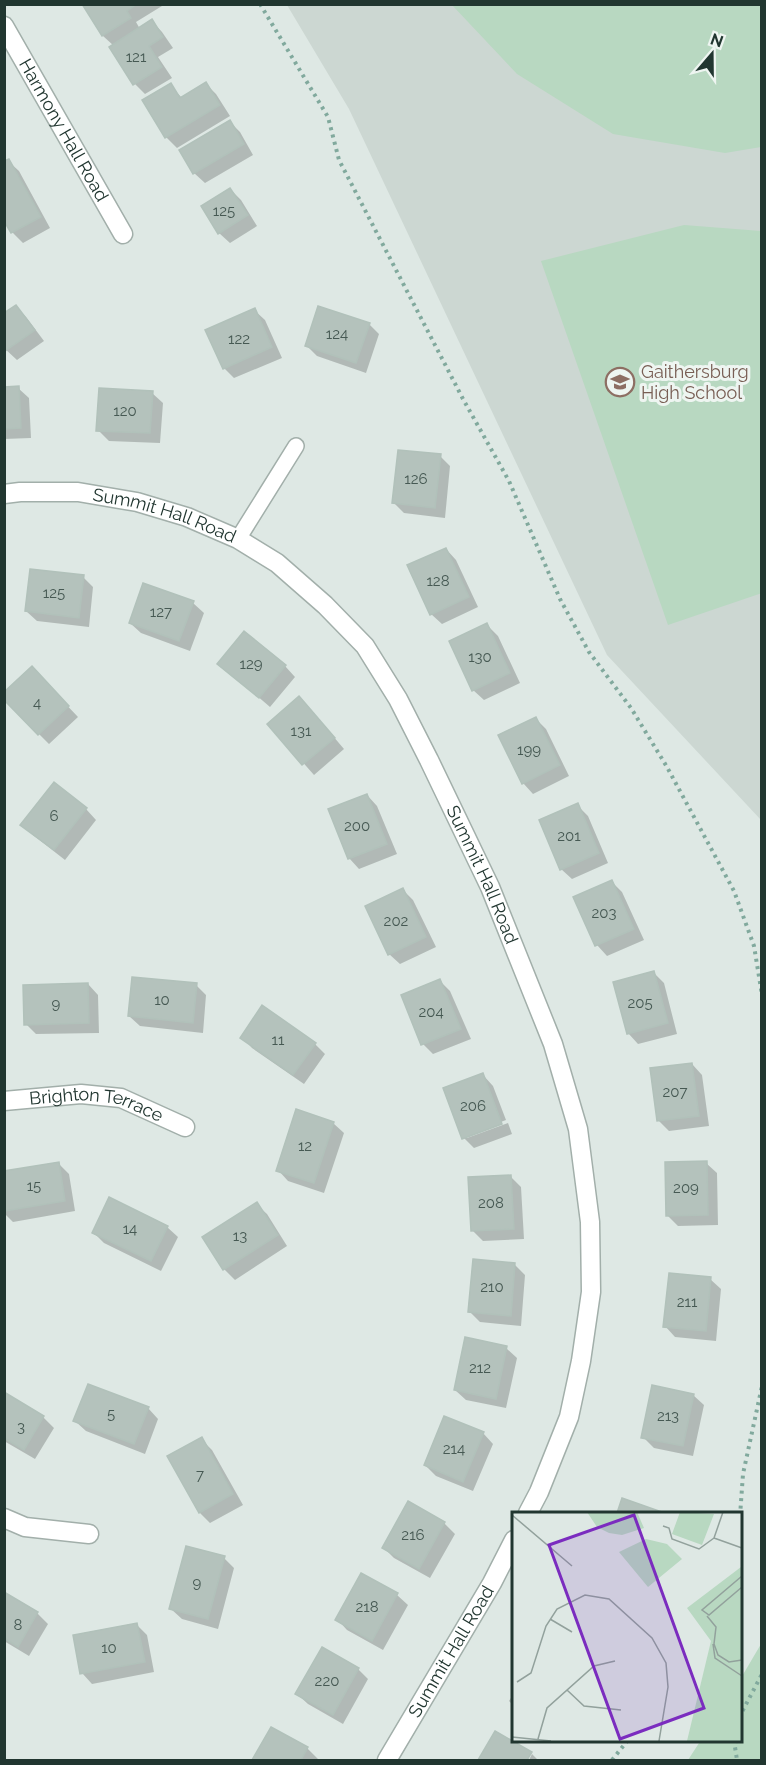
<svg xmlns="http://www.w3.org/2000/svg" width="766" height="1765" font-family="Raleway,sans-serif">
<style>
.built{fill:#ccd7d2}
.green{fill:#b8d8c1}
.shadow{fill:#0003}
.building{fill:#b4c2bc;stroke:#b1c1ba;stroke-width:1.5}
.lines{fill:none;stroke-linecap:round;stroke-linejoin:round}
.service-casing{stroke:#a2afaa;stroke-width:18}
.minor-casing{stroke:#a2afaa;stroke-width:21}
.path{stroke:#81a99d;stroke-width:4;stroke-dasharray:3 4.5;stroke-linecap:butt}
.service{stroke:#fff;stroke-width:15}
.minor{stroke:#fff;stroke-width:18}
.labels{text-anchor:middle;stroke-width:6;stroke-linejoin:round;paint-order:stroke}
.number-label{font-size:15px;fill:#465953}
.street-label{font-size:18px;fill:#213630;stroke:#eef5f1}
.education-label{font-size:18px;fill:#785e54;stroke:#eef5f1;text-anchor:start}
.inset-road{fill:none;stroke:#92a19c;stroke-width:1.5}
.view{fill:#7b2cbf;fill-opacity:0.15;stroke:#7b2cbf;stroke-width:3}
.inset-edge{fill:none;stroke:#213630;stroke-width:3}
</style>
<rect width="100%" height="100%" fill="#dee8e4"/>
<path class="built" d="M287,5H761V820L607,655L349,109Z"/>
<path class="green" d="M452,5H761V147L725,153L613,134L517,74Z
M684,225L761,231L762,593L668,625L541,261Z
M761,1644V1760H688L701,1740H740L741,1678Z"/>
<path class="shadow" d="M83,4H161L162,6L136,22L140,29L152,21L162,32L173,48L158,57L172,78L145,94L135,84L114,46L103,36Z
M206,84L216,94L230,116L177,148L166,137L170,85L182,98Z
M230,122L240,132L253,155L205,183L194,173Z
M8,161L19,171L50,228L23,243L13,233L4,218Z
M230,189L241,200L257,226L230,243L219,233Z
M16,307L26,317L44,341L17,360L4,348V315Z
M254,310L265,320L282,358L234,378L224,368Z
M369,324L379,334L366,373L317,356L306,345Z
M4,388H18L29,398L31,438L4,439Z
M152,393L163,403L160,443L109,441L98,430Z
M440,456L450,466L445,518L404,513L394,503Z
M446,549L456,560L478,607L442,624L431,614Z
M83,577L93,587L89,627L37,621L26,611Z
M193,603L204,613L190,651L141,633L130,623Z
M487,625L498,636L520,683L484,700L473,690Z
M219,663L285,666L295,677L270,707Z
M42,679L78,717L49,744L39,734Z
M310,709L344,749L314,775L269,724Z
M536,719L546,729L569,776L533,794L523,783Z
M367,795L377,806L397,854L359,869L349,858Z
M577,805L588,816L608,863L572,879L561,869Z
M86,809L96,820L65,860L33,835L22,824Z
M612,882L622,892L644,940L607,956L597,945Z
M403,890L413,900L436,947L400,964L389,954Z
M654,973L664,983L677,1034L638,1044L628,1033Z
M440,981L450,991L471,1039L433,1054L423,1044Z
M88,984L98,995L99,1033L36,1034L26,1024Z
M196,985L206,995L203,1033L140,1026L129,1016Z
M242,1037L315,1044L325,1054L304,1084L252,1048Z
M692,1064L702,1075L709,1126L669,1131L658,1120Z
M483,1075L493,1086L506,1120L467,1135V1138L508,1123L512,1134L474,1148L464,1138Z
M333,1123L344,1133L324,1193L288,1181L278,1170Z
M58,1163L69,1174L75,1211L13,1222L4,1213V1173Z
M706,1163L717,1173L718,1225L678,1226L667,1215Z
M511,1177L521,1187L524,1239L483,1241L473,1231Z
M256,1204L267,1214L287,1246L235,1280L224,1269L204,1237Z
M167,1227L178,1237L161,1271L104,1243L94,1233Z
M514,1264L525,1275L521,1326L480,1322L470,1312Z
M710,1279L721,1289L716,1341L675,1337L665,1326Z
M506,1348L517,1358L506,1408L466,1400L455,1390Z
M4,1394L43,1417L54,1428L35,1459L4,1441Z
M693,1395L704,1405L693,1456L654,1448L643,1437Z
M148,1408L158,1419L145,1454L86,1431L75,1421Z
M483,1433L493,1444L473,1491L436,1476L425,1465Z
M201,1439L212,1450L243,1505L210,1523L200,1513L169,1457Z
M444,1523L455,1534L430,1578L394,1558L384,1548Z
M224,1558L234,1568L218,1629L182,1619L171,1609Z
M362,1575L397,1595L408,1605L383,1650L347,1630L337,1619Z
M4,1594L38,1614L48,1624L29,1656L4,1641Z
M137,1625L147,1635L154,1672L92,1684L82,1673Z
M358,1669L368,1679L343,1724L308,1704L297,1694Z
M514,1693V1706L509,1701Z
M272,1729L307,1748L318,1759L317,1760H254Z
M495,1733L531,1753L532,1754H529L525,1760H480Z
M532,1754L538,1760H529Z"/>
<path class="building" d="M82,4H137L127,11L131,18L102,36Z
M152,19L163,37L149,46L162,67L133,85L109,47Z
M206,82L220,105L165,138L142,100L171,83L180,98Z
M230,120L244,144L193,174L179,150Z
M9,159L41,217L11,233L4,221V161Z
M230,188L248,215L218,234L201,206Z
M16,305L35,330L5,351L4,313Z
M318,306L370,323L356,363L305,346Z
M255,308L272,347L223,369L205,330Z
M19,386L21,428L4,429V387Z
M99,388L153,391L150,433L96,431Z
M398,450L441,454L435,508L392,503Z
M446,548L469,597L430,615L407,565Z
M30,569L84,575L79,618L25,611Z
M143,583L194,601L179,641L129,623Z
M487,623L510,673L472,691L449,641Z
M244,631L286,665L259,698L217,664Z
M32,666L69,706L38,735L4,700V692Z
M299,696L335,738L302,765L267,724Z
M536,717L560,765L522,784L498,735Z
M54,782L87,808L54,850L20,825Z
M367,794L387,844L348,859L328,809Z
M578,803L599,853L560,870L539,820Z
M612,880L634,929L595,946L573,897Z
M403,888L426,937L388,955L365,906Z
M654,971L668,1023L627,1034L613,982Z
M132,977L197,983L193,1023L128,1016Z
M440,979L461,1029L421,1045L401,995Z
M88,983L89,1023L24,1025L23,985Z
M262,1005L316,1043L293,1075L240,1038Z
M692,1063L699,1116L657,1121L650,1068Z
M483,1073L502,1124L462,1139L443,1088Z
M296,1109L334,1122L314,1183L276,1171Z
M707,1161L708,1215L666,1216L665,1162Z
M59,1162L65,1201L4,1211V1171Z
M511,1175L514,1229L471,1231L468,1177Z
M109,1197L168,1226L151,1261L92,1233Z
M257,1202L278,1235L223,1270L202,1237Z
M473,1259L515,1263L511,1316L468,1312Z
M669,1273L711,1277L706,1331L663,1327Z
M465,1337L507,1346L496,1399L454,1390Z
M88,1384L149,1407L134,1444L73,1421Z
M652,1385L694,1394L683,1446L641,1438Z
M4,1392L44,1416L24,1450L4,1438Z
M444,1416L484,1432L463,1482L424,1465Z
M202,1437L233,1494L199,1513L167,1456Z
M622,1498L662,1512L661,1513H617Z
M408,1501L445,1522L419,1569L382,1548Z
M186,1546L225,1556L208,1619L169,1609Z
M361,1573L398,1593L372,1641L335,1620Z
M4,1592L38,1612L18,1647L4,1638Z
M137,1623L145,1662L80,1674L73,1635Z
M322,1647L359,1668L333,1715L295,1694Z
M271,1727L308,1747L301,1760H252Z
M495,1731L532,1752L527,1760H478Z"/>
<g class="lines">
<g class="service-casing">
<path id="service" d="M238,539L296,446"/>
</g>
<g class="minor-casing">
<g id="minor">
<path id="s1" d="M4,26L123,234"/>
<path id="s2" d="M4,494L20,492H78L137,502L187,517L238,539L277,563L325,605L365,646L398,699L429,760L490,887L553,1044L578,1129L590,1222L591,1292L581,1361L569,1417L539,1492L528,1513"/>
<path id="s3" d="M4,1101L81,1094L121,1098L185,1127"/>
<path d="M4,1518L25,1527L89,1534"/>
<path id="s4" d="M387,1760L492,1583L514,1540"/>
</g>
</g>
<path class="path" d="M260,4L328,117L339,160L463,399L509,481L560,599L589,652L631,708L667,767L734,891L754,946L762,995
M740,1516L743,1474L762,1386
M740,1718L743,1710L762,1674
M736,1740L735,1747L737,1760
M612,1760L628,1740"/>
<use href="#service" class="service"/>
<use href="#minor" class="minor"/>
</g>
<defs>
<g id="school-ring" transform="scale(1.5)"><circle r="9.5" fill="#eef5f1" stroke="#8d6e63" stroke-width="1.5"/><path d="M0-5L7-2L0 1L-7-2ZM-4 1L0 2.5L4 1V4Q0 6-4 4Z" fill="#8d6e63"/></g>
</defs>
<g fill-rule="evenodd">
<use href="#school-ring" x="620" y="382"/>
</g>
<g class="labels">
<g class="number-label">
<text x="136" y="62">121</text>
<text x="224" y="216">125</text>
<text x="337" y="339">124</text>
<text x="239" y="344">122</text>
<text x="125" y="416">120</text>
<text x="416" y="484">126</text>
<text x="438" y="586">128</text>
<text x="54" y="598">125</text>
<text x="161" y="617">127</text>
<text x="480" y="662">130</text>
<text x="251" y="669">129</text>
<text x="37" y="708">4</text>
<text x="301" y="736">131</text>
<text x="529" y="755">199</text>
<text x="54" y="821">6</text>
<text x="357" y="831">200</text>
<text x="569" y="841">201</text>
<text x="604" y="918">203</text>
<text x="396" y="926">202</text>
<text x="162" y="1005">10</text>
<text x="640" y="1008">205</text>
<text x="56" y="1009">9</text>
<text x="431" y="1017">204</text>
<text x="278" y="1045">11</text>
<text x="675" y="1097">207</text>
<text x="473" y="1111">206</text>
<text x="305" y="1151">12</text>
<text x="34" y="1191">15</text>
<text x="686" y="1193">209</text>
<text x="491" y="1208">208</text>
<text x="130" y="1234">14</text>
<text x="240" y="1241">13</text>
<text x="492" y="1292">210</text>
<text x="687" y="1307">211</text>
<text x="480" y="1373">212</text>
<text x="111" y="1419">5</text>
<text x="668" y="1421">213</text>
<text x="21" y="1432">3</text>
<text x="454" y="1454">214</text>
<text x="200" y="1480">7</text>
<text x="413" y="1540">216</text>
<text x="197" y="1588">9</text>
<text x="367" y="1612">218</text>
<text x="18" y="1630">8</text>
<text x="109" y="1653">10</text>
<text x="327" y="1686">220</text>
</g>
<g class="street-label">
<text dy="6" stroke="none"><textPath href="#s1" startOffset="120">Harmony Hall Road</textPath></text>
<text dy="6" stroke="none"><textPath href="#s2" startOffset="164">Summit Hall Road</textPath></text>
<text dy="6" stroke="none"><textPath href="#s2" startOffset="666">Summit Hall Road</textPath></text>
<text dy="6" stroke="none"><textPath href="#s3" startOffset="94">Brighton Terrace</textPath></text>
<text dy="6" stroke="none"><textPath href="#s4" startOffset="126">Summit Hall Road</textPath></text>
</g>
<g class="education-label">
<text x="641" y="378">Gaithersburg<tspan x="641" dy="21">High School</tspan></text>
</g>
</g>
<g transform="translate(512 1512)">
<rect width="230" height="230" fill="#dee8e4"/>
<path d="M75,0H125L132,16L110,23L97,21L85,15ZM168,0L202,2L190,33L160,22ZM134,27L155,32L170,47L136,75L107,40ZM229,55V229H175L199,129L175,96Z" fill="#b8d8c1"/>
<path class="inset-road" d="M211,0L202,26L230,36M0,3L60,54M151,14L157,16L160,27L187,37L202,26M230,64L190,98L197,103L230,75M195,104L204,115L202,132L206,143L217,150L230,148M38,107L60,120M201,132L203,146L230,164M5,170L19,161L34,114L45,97L73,83L97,87L140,126L154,151L156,175L147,229M55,178L72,194L109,198M0,225L39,229M26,227L35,196L82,154L103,149"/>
<path class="view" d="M122,3L192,196L108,227L37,33Z"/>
<rect width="230" height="230" class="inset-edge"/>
</g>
<rect width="766" height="1765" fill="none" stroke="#213630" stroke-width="12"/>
<g transform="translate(712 54) rotate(20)" stroke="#eef5f1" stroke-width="4.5" paint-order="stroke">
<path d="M0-4.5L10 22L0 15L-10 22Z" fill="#213630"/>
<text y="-9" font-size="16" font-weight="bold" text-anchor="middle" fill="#213630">N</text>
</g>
</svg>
